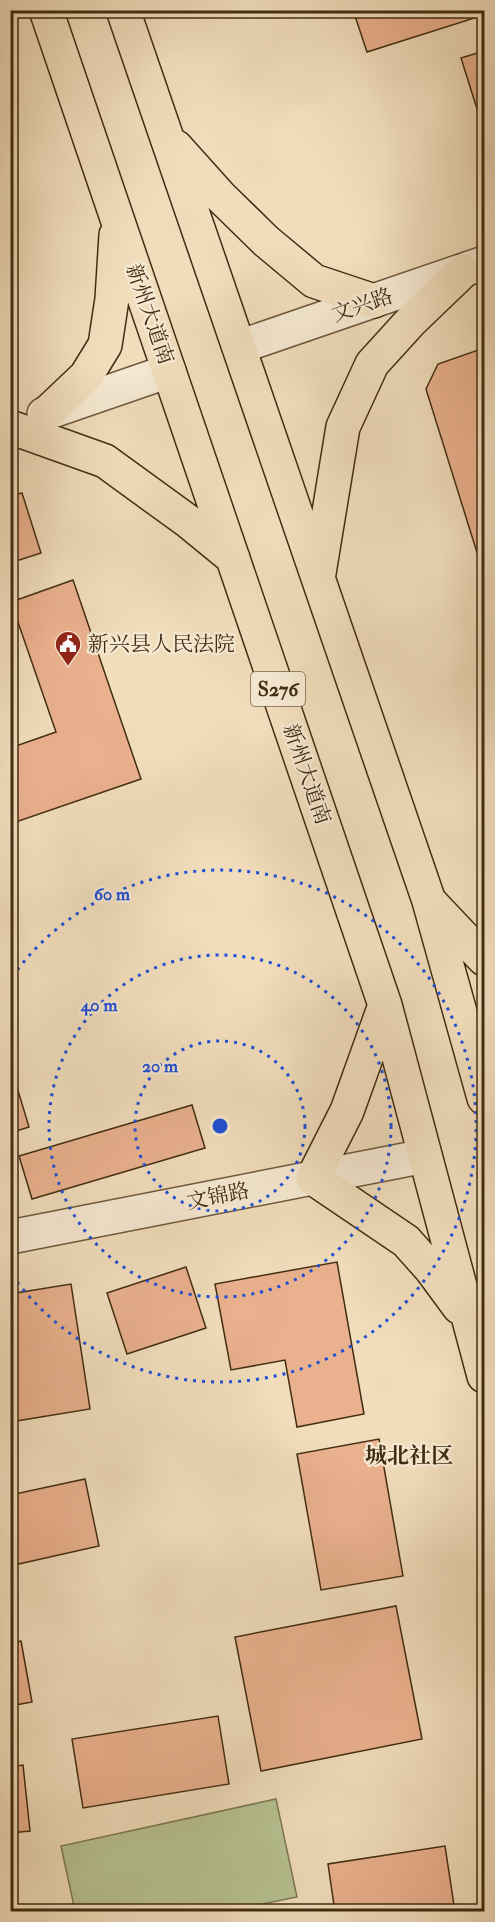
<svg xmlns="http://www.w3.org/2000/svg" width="495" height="1922" font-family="'IM FELL Double Pica','Noto Serif SC',serif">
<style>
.green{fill:#b7c293;stroke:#7c7852;stroke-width:1.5}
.building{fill:#eab18e;stroke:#422d12;stroke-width:1.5}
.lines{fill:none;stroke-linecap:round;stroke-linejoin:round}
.street-casing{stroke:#6e593c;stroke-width:36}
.primary-casing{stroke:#422d12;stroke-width:36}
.street{stroke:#f6e9d3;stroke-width:33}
.primary{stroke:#f1ddbc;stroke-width:33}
.ring{fill:none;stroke:#1d4ed8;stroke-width:3;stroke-dasharray:3 6}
.labels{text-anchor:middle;stroke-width:4.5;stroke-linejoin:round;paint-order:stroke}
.shield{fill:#f6e9d3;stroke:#78654c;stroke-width:1.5}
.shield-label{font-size:20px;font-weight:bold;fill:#422d12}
.street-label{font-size:21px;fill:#422d12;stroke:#f6e9d3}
.poi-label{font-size:21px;fill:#422d12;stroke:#f6e9d3;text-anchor:start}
.neighbourhood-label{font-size:22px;font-weight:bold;fill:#422d12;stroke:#f6e9d3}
.centre{fill:#1d4ed8;stroke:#f6e9d3;stroke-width:3}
.ring-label{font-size:18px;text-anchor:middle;font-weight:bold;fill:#1d4ed8;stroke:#f6e9d3;stroke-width:4.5;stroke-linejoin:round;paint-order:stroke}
</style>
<rect width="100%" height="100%" fill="#f1ddbc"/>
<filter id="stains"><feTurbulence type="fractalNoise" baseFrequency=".00333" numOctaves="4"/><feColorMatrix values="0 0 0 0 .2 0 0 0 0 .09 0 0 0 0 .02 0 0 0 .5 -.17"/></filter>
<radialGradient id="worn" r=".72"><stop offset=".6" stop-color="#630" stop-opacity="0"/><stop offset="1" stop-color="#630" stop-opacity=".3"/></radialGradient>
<path class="green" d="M276,1799L297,1897L228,1911H75L61,1846Z"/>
<path class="building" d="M353,10H484V15L367,52Z
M484,51V131L461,58Z
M484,348V575L426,389L438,364Z
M22,493L41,553L10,563V496Z
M73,580L141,779L10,824V748L56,732L11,602Z
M10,1064L29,1127L10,1133Z
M192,1105L205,1148L32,1199L19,1156Z
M337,1262L364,1414L297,1427L285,1360L231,1370L215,1284Z
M186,1267L206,1328L127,1354L107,1293Z
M71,1284L90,1409L10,1422V1294Z
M379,1439L403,1576L321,1590L297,1454Z
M85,1479L99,1546L14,1565L10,1548V1495Z
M396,1606L422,1739L261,1771L235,1637Z
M21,1641L32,1702L10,1706V1643Z
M218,1716L229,1784L83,1808L72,1739Z
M23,1765L30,1831L10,1833V1767Z
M445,1846L455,1912H335L328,1864Z"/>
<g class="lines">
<g class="street-casing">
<path id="street" d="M239,347L484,263
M44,414L169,371
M10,1237L425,1156"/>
</g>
<g class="primary-casing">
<path id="primary" d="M46,10L385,1005L484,1376
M123,10L429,901L484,1098
M176,147L220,196L266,241L314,281L374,301
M47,413L86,376L105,345L112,299L116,235
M10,427L105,461L189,522L233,558
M319,573L343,427L372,364L412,320L463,271
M432,904L484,959
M385,1005L347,1111L313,1178L406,1241L431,1269L459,1307"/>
</g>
<use href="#street" class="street"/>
<use href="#primary" class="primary"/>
</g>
<g class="ring">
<circle cx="220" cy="1126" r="85"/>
<circle cx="220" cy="1126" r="171"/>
<path d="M12 977A256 256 0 1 1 12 1275"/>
</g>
<defs>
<g id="civic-pin" transform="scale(1.35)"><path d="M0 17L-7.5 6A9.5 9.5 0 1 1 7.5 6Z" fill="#8f2418" stroke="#f6e9d3"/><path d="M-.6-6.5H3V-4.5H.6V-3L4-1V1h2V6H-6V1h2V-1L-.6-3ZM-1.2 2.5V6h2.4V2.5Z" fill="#fff"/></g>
</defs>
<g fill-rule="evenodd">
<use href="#civic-pin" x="68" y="644"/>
</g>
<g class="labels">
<rect class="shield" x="251" y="672" width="54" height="34" rx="4.5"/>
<g class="shield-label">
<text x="278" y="696">S276</text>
</g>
<g class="street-label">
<text transform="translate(362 305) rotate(-19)" y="7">文兴路</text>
<text transform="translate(150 314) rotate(71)" y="7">新州大道南</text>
<text transform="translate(307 774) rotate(71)" y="7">新州大道南</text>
<text transform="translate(218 1196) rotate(-11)" y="7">文锦路</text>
</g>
<g class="poi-label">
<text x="88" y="651">新兴县人民法院</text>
</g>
<g class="neighbourhood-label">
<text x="409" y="1463">城北社区</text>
</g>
</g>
<circle cx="220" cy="1126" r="9" class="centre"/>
<g class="ring-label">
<text x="112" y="900">60 m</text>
<text x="99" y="1011">40 m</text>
<text x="160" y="1072">20 m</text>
</g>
<rect width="495" height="1922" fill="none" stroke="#f1ddbc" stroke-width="36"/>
<rect x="12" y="12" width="471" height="1898" fill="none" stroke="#422d12" stroke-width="3"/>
<rect x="18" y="18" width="459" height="1886" fill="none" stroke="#422d12" stroke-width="1.5"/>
<rect width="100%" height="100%" filter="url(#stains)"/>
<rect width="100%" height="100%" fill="url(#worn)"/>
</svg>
